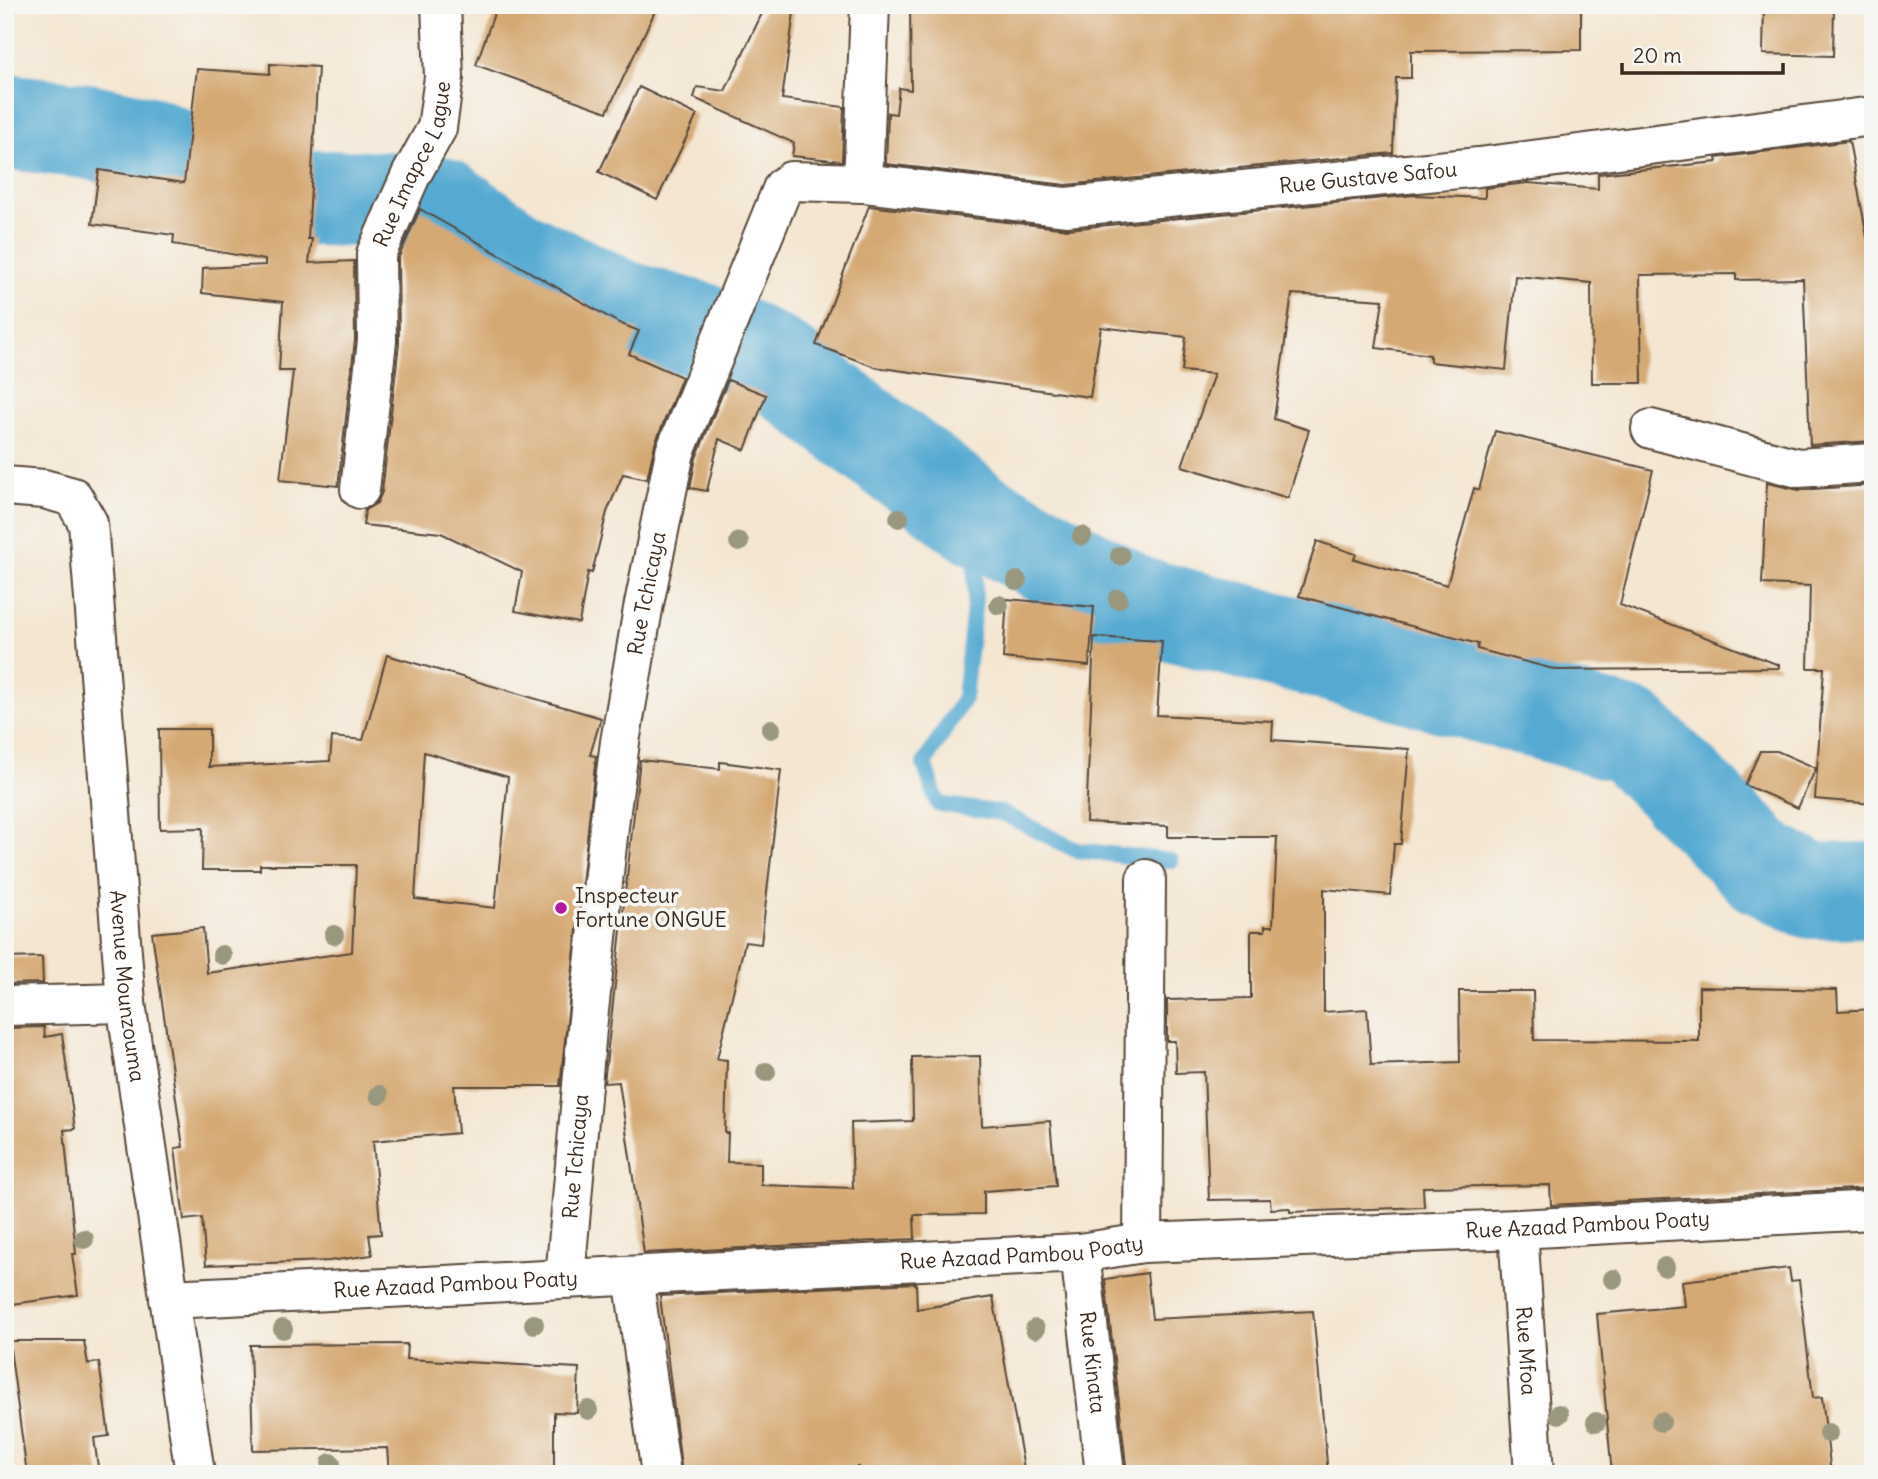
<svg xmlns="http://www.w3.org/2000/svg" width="1878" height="1479" font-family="Delius,sans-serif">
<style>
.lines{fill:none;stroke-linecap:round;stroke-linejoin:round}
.stream{stroke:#56aad2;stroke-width:16}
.river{stroke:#56aad2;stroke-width:96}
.building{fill:#d5a973;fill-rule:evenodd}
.minor-casing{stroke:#574639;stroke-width:42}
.minor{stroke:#fff;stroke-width:38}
.tree{fill:#9a977f}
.poi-dot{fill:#b5179e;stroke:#f6f6f2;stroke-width:2.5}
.labels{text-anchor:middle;stroke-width:7;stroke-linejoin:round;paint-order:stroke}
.street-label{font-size:21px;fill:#3b2a1e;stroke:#f6f6f2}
.poi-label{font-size:21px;fill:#3b2a1e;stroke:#f6f6f2;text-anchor:start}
</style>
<rect width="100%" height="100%" fill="#f6f6f2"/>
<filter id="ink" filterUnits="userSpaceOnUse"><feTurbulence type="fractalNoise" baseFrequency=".0143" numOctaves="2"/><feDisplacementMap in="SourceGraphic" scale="14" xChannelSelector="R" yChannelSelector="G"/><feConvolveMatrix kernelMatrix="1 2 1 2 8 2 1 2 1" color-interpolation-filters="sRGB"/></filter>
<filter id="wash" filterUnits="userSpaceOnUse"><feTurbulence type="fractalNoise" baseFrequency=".00686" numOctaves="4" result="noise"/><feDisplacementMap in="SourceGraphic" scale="28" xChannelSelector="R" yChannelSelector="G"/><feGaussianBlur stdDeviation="1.57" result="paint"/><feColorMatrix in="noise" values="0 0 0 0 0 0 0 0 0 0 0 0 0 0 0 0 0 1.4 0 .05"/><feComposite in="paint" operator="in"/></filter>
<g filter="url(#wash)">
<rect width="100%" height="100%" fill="#f4e6d1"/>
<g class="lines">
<path class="stream" d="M975,516V599L964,698L924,764L938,804L1002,813L1076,850L1171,861"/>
<path class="river" d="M5,121L86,131L148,144L209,171L305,198L387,199
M411,200H426L443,206L518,258L622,308L704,331
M737,345L775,364L975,516L1136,604L1366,663L1631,737L1764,868L1812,891L1873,890"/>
</g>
<g id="blocks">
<path class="building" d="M497,5H658L607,112L476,65Z
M766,5H795L782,99L844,107L842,161L792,156L794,143L694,98L697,87L725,91Z
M910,5H1581V50L1411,51V78H1396L1393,153L1066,185L886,164L888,113L896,114L899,88L911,90Z
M1764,5H1834L1833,56L1763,54Z
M270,64L318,67L308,239H312L309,263L354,261L355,340L338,486L280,480L293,371H279L283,302L202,293L203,268L265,265V260L173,244L174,235L92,224L99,170L184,183L197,69L270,74Z
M639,87L697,115L657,200L599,172Z
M1849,141L1873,269V441L1810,445L1803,279L1736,280V274L1640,275L1642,383H1592L1591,283L1515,276L1506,370L1430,362V355L1376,348L1383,300L1292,294L1274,419L1309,430L1288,498L1182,466L1214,374L1182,371L1186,337L1101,327L1090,397L875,367L816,345L869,206L1068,229L1414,195L1485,198V188L1528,183L1598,189V174L1717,162L1716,158Z
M420,209L619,323L639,331L629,354L682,377L655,444L647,479L623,474L607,512L592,573L588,572L579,623L515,611L522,572L441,533L363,525L365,510L377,503L382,492L399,343L398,259Z
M728,380L766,395L745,450L719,439L707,491L690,488L696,458Z
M1495,431L1653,470L1620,605L1779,665V668L1557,670L1477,649L1478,644L1299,596L1317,541L1356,554L1354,559L1447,585L1474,488L1479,490Z
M1767,483L1799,490L1873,485V804L1815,799L1824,668H1808L1810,586L1762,584Z
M1007,599L1094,607L1089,666L1003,658Z
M1094,637L1162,641L1157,715L1273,721L1272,740L1409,749L1401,844H1394L1390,895L1324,889V1012L1367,1009L1371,1065L1460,1062L1459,991H1533L1534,1040L1699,1041V987L1837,990L1838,1011L1873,1009V1188L1551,1205L1550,1185L1423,1187L1424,1207L1290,1212V1208L1271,1209L1270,1199L1209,1200L1204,1072L1176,1073L1175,1041H1167V1000L1251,998V931H1265V926H1273L1277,837H1168V826L1086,822Z
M387,655L601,718L590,755L596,756L560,1086H454L458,1133L373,1141L381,1234L369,1235L372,1255L329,1261L206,1265L202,1218L184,1220L175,1148L183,1147L152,933L203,928L207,973L352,952L356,865H260V870H202L203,828L160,829L159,729H209V767L330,761L332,737L363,740ZM424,752L508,777L495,908L415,899Z
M1760,751H1777L1816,768L1798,808L1745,785Z
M640,760L720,769V762L781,770L761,944L745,942L717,1059L727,1060L725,1133H728L727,1162L761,1163V1185L853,1188L851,1123L913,1121L912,1057L980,1056L982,1126L1050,1121L1056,1186L984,1191V1214L914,1215L915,1239L644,1253L619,1082L604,1083Z
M42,957L43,983L5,984V958Z
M44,1027L45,1037L62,1034L75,1129L64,1130L76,1254H72L78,1295L5,1305V1028Z
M1789,1268L1791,1281L1799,1280L1813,1398L1822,1397L1831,1474H1612L1597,1314L1685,1306L1682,1281Z
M1147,1273L1152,1319L1313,1311L1328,1474H1127L1105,1279Z
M916,1283L917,1309L993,1297L1025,1474H858V1467L803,1474H682L660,1296Z
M9,1341H84L88,1364L99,1362L109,1436L94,1438L99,1474H27Z
M407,1344L406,1359L579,1368L577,1413L554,1412V1473L431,1471V1474H389L387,1448L253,1450L250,1345Z"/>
</g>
</g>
<g filter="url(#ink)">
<use href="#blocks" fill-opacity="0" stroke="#574639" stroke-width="2"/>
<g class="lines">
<g class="minor-casing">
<g id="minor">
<path id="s1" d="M863,183L1066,207L1479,167L1873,116"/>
<path d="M1651,429L1798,468L1873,463"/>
<path id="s2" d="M5,486L44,489L73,497L88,523L126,1003L195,1474"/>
<path id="s3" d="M360,489L377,341L376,254L411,175L437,128L444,77L441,5"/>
<path d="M5,1006L126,1003"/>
<path id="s4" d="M1518,1229L1534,1474"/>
<path d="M1143,1243L1146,879"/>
<path id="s5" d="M1080,1253L1105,1474"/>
<path d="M633,1276L661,1474"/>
<path id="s6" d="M565,1278L587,1029L610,818L620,742L643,609L675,452L783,187L791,181L863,183L870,5"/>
<path id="s7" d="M169,1299L1080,1253L1143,1243L1518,1229L1873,1210"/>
</g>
</g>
<use href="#minor" class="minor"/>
</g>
<g class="tree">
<circle cx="899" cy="518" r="10"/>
<circle cx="1082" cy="536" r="10"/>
<circle cx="739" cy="542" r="10"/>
<circle cx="1120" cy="556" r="10"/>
<circle cx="1017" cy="581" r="10"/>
<circle cx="1118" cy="599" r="10"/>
<circle cx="999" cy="605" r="10"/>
<circle cx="771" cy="729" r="10"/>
<circle cx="334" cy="935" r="10"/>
<circle cx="222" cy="955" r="10"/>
<circle cx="766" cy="1072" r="10"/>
<circle cx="379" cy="1095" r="10"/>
<circle cx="84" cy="1239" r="10"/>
<circle cx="1665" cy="1267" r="10"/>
<circle cx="1613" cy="1279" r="10"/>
<circle cx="534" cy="1324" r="10"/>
<circle cx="283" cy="1329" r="10"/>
<circle cx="1035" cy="1329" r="10"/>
<circle cx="588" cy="1410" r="10"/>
<circle cx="1559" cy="1414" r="10"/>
<circle cx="1596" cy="1422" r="10"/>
<circle cx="1661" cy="1422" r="10"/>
<circle cx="1828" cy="1433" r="10"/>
<circle cx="331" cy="1463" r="10"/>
</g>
</g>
<circle class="poi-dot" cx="561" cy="908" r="7"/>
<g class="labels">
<g class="street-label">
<text dy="7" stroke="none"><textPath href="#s3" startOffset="334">Rue Imapce Lague</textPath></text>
<text dy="7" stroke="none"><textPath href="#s1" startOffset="508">Rue Gustave Safou</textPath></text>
<text dy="7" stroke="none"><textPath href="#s6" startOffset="690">Rue Tchicaya</textPath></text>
<text dy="7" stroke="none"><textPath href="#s2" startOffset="564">Avenue Mounzouma</textPath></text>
<text dy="7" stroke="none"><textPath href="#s6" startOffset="122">Rue Tchicaya</textPath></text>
<text dy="7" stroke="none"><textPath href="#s7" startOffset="1421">Rue Azaad Pambou Poaty</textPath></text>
<text dy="7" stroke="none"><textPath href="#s7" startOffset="854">Rue Azaad Pambou Poaty</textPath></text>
<text dy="7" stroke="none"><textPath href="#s7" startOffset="287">Rue Azaad Pambou Poaty</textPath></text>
<text dy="7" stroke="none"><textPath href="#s4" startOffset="122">Rue Mfoa</textPath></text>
<text dy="7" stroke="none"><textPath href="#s5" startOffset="110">Rue Kinata</textPath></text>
</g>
<g class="poi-label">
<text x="575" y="903">Inspecteur<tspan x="575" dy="24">Fortune ONGUE</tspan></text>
</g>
</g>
<rect width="1878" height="1479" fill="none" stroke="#f6f6f2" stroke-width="28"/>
<path d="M1622 63v10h161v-10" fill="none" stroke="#3b2a1e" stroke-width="3.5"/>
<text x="1633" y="63" font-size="21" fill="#3b2a1e" stroke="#f6f6f2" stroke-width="5" paint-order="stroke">20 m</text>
</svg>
